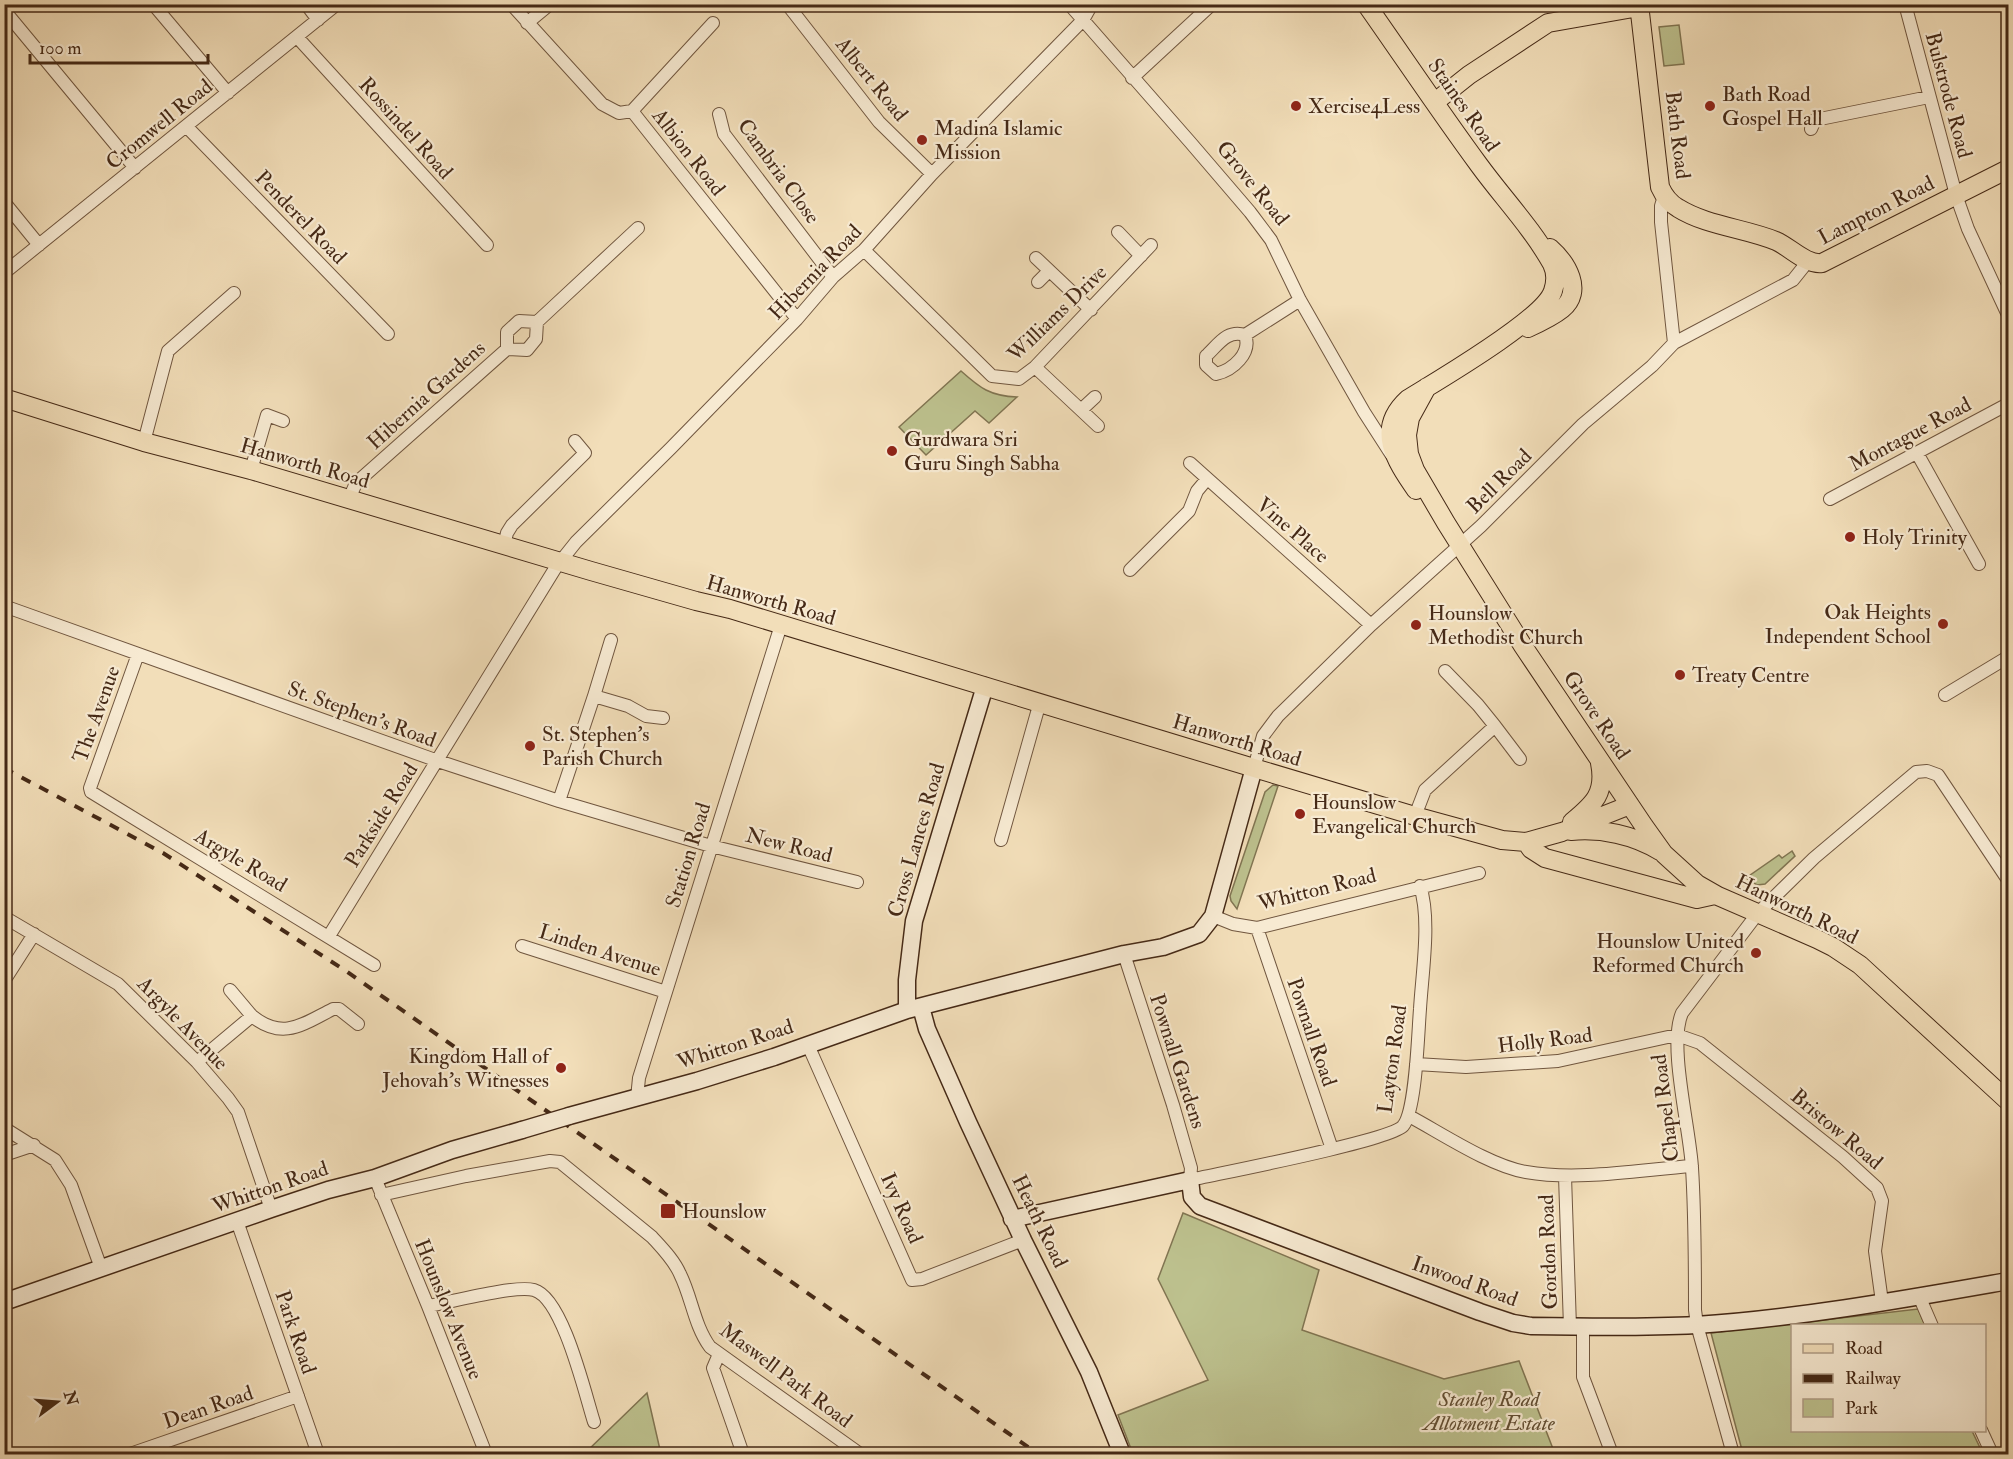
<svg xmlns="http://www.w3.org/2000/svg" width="2013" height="1459" font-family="'IM FELL Double Pica',serif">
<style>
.green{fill:#bdc18e;stroke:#817552;stroke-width:1.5}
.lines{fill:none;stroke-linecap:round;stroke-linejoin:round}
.street-casing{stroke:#70563f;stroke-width:14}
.secondary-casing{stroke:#452916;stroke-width:19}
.primary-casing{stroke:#452916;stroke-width:20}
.street{stroke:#f7ead2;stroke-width:12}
.secondary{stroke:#f7ead2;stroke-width:16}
.primary{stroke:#f2deb9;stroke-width:18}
.rail{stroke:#452916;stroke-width:4;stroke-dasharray:10 10;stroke-linecap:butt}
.secondary-bridge-casing{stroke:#452916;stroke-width:19;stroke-linecap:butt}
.secondary-bridge{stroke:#f7ead2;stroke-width:16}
.poi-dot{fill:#8f2418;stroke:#f7ead2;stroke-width:2}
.labels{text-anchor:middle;stroke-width:4.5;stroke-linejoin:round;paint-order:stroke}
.street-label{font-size:21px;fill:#452916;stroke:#f7ead2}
.poi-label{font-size:21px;fill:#452916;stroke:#f7ead2;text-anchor:start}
.park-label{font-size:21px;font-style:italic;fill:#634f34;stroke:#f7ead2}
</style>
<rect width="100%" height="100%" fill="#f2deb9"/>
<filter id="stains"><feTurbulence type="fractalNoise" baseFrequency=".00333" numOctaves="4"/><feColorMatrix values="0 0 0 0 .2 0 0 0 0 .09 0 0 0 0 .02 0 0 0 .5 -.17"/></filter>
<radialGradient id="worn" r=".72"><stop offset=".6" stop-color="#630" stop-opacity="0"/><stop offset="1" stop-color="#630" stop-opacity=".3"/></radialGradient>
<path class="green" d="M1679,25L1684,64L1664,66L1659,27Z
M961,371C980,388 990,396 1017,397L989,423L975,411L926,455L899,427Z
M1273,785L1278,786L1237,909L1231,901L1230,896L1265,792Z
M1792,851L1795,856L1765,884L1757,885L1746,878L1779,855L1782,858Z
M1183,1213L1319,1270L1302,1330L1444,1379L1519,1361L1555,1454H1133L1118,1415L1208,1380L1158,1279Z
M1918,1309L1925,1325L1792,1326V1430L1972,1431L1983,1454H1743L1711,1333Z
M647,1393L661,1454H584Z"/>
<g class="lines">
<g class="street-casing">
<path id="street" d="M153,4L228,93
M306,4L318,20
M511,4L602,104L619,113L632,111L797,319
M787,4L879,122L932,174
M1069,4L1190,142L1250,212L1271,240L1300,300L1364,412L1391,454
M1905,4L1956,195L1968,229L2008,315
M4,10L135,168
M527,23L550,4
M297,37L487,245
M1132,78L1212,4
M632,111L713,23
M719,114L724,134L833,277
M187,127L388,334
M1811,129L1815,120L1929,97
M1664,196L1661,206V222L1674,343
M4,202L39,245
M1118,232L1141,256
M864,250L992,376L1019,379L1035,367L1151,245
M1036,258L1091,310
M4,273L337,4
M1038,282L1049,271
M519,321L537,322L536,339L527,350L507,349V332Z
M537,322L638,228
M1245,335C1227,329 1218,345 1206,356V365L1216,374C1233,370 1252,353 1245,335L1300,300
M1035,367L1098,426
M1081,410L1095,397
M144,442L168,351L234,293
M1917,453L1979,564
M1190,463L1371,625
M251,470L267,415L283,421
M349,499L356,483L507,349
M1830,499L2008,404
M504,545L507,533L512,525L585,453L575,441
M1130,570L1189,511L1197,491L1207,479
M4,606L438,761L559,801L711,846L857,882
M138,654L90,788L91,792L374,965
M1445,671L1478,705L1495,726
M1945,695L2008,657
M594,696L611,640
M1254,768L1263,736L1278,716L1371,625L1481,526L1583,424L1652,366L1674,343L1793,280L1809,260
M559,801L594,696L628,706L646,716L663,718
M1415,816L1425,790L1495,726L1520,759
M1001,840L1040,702
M1213,916L1233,924L1257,928L1479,873
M4,917L118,984L197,1062L228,1098L238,1112L271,1209
M1257,928L1332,1149
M329,936L556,567L576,542L671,448L797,319L833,277L864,250L932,174L1083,20L1092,4
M522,946L666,992
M1124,954L1173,1105L1191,1168L1190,1180C1221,1173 1389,1141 1403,1126C1416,1111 1418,1033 1420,1009C1422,974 1431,919 1420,886
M4,981L34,934
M252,1016C283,1041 303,1024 333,1009H339L358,1024
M808,1045L912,1280L922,1279L1023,1240
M197,1062L252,1016L230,990
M1416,1064L1466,1067L1558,1061L1677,1035L1700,1043L1843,1157L1877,1188L1882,1201L1875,1251L1882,1302
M637,1098L639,1078L781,625
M1409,1116C1441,1133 1490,1166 1526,1172C1578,1181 1639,1170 1692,1166
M4,1128L55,1160L71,1185L101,1268
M4,1155L34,1145
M1565,1176L1570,1327
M375,1178L428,1306L486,1454
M381,1195L466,1176L550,1161L560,1162L652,1237C662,1248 674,1260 680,1274C692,1298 694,1325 710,1347L860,1454
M237,1221L318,1454
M1919,1296L1932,1326
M428,1306C451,1302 514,1285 534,1290C563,1298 585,1394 594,1422
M1583,1327V1377L1612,1454
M719,1354L713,1368L743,1454
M1981,1430L1992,1454
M130,1454L298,1396
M1733,1454L1697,1325L1695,1310C1695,1263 1695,1215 1692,1168C1690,1129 1668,1045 1682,1013L1758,913L1814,858L1916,772L1927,771L1938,775L2008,880"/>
</g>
<g class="secondary-casing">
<path id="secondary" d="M921,1007L927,1029L968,1122L1023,1240L1089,1372L1122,1454
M907,1010V980L914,921L985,686
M569,1116L697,1081L774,1057L907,1010L1124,954L1163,947L1199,934L1213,916L1254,768
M1012,1219L1190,1180L1192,1197L1200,1206L1480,1312L1513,1323L1531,1326C1586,1327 1641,1328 1696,1325C1800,1318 1905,1299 2008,1281
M4,1302L271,1209L328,1190L375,1178L452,1150L522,1130"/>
</g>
<g class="primary-casing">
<path id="primary" d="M1366,4C1404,58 1440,112 1479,165C1503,198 1532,228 1552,264C1556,272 1556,282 1553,291C1544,319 1437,381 1408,399C1375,429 1395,460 1416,490
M1639,4L1660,187C1664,196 1669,203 1678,208C1707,226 1744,228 1776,241C1790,247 1806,265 1822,263L2008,169
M1435,102L1469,75L1548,23L1639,7
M1528,328C1539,323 1552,317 1562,309C1584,291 1567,263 1550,248
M1427,387L1410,418L1407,435L1409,454L1415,470L1446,523L1523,646L1644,826L1664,854L1697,884L1718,896L1817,939L1833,947L1860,965L2008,1101
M4,398L144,442L251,470L591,571L696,601L730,609L1254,768L1415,816L1502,840L1526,842L1562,832L1630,805
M1572,822C1594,804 1606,793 1600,763
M1571,831C1601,828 1634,835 1660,851
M1526,842L1531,849L1545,858L1697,899L1715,895"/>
</g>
<use href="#street" class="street"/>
<use href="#secondary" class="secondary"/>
<use href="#primary" class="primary"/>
<path class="rail" d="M4,768L163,853L346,971L1038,1454"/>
<g class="secondary-bridge-casing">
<path id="secondary-bridge" d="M522,1130L569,1116"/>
</g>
<use href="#secondary-bridge" class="secondary-bridge"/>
</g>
<g class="poi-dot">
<circle cx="1296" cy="106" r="6"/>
<circle cx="1710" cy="106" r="6"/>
<circle cx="922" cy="140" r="6"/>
<circle cx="892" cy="451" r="6"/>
<circle cx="1850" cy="537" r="6"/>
<circle cx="1943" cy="624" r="6"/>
<circle cx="1416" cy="625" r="6"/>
<circle cx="1680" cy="675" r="6"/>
<circle cx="530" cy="746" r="6"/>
<circle cx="1300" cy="814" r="6"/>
<circle cx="1756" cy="953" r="6"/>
<circle cx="561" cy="1068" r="6"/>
<rect x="660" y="1203" width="16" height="16" rx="3"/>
</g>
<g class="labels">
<g class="street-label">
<text transform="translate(872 79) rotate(51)" y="7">Albert Road</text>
<text transform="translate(1949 95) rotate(75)" y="7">Bulstrode Road</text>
<text transform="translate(1464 105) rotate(55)" y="7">Staines Road</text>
<text transform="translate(159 124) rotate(-39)" y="7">Cromwell Road</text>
<text transform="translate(406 128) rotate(48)" y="7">Rossindel Road</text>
<text transform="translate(1678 135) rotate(83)" y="7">Bath Road</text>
<text transform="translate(689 152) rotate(52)" y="7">Albion Road</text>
<text transform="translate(779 171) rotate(54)" y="7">Cambria Close</text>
<text transform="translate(1253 183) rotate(51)" y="7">Grove Road</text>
<text transform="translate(1876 210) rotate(-27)" y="7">Lampton Road</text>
<text transform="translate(301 217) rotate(46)" y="7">Penderel Road</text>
<text transform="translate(815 272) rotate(-46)" y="7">Hibernia Road</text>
<text transform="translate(1057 313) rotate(-44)" y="7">Williams Drive</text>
<text transform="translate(426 395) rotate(-42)" y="7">Hibernia Gardens</text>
<text transform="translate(1910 434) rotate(-28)" y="7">Montague Road</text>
<text transform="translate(305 463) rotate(16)" y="7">Hanworth Road</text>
<text transform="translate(1499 481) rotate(-45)" y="7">Bell Road</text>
<text transform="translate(1293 530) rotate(41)" y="7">Vine Place</text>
<text transform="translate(771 600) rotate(16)" y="7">Hanworth Road</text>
<text transform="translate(96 714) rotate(-70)" y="7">The Avenue</text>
<text transform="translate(362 714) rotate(20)" y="7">St. Stephen's Road</text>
<text transform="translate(1597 715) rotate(56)" y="7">Grove Road</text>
<text transform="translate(1237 740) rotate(17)" y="7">Hanworth Road</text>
<text transform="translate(381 815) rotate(-58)" y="7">Parkside Road</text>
<text transform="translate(916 840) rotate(-74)" y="7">Cross Lances Road</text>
<text transform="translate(789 845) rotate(14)" y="7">New Road</text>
<text transform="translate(688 855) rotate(-73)" y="7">Station Road</text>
<text transform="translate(241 860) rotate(31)" y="7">Argyle Road</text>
<text transform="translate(1317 889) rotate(-14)" y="7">Whitton Road</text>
<text transform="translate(1797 909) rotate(26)" y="7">Hanworth Road</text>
<text transform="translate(600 950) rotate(18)" y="7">Linden Avenue</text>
<text transform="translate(183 1023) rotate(46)" y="7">Argyle Avenue</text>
<text transform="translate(1312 1032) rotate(71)" y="7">Pownall Road</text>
<text transform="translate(1545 1040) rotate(-7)" y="7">Holly Road</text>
<text transform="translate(735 1044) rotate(-18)" y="7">Whitton Road</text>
<text transform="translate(1392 1059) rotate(-82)" y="7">Layton Road</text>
<text transform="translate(1178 1061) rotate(72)" y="7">Pownall Gardens</text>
<text transform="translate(1665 1108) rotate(-97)" y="7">Chapel Road</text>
<text transform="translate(1837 1129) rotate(40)" y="7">Bristow Road</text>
<text transform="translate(270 1187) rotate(-19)" y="7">Whitton Road</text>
<text transform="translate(902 1208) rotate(66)" y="7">Ivy Road</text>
<text transform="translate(1040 1221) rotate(64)" y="7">Heath Road</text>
<text transform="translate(1548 1252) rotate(-92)" y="7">Gordon Road</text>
<text transform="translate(1465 1281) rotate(20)" y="7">Inwood Road</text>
<text transform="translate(449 1309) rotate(68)" y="7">Hounslow Avenue</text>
<text transform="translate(296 1332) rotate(71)" y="7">Park Road</text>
<text transform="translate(786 1375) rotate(37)" y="7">Maswell Park Road</text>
<text transform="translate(208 1407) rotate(-19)" y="7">Dean Road</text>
</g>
<g class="poi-label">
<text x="1722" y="101">Bath Road<tspan x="1722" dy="24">Gospel Hall</tspan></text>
<text x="1308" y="113">Xercise4Less</text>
<text x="934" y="135">Madina Islamic<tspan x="934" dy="24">Mission</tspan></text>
<text x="904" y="446">Gurdwara Sri<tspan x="904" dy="24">Guru Singh Sabha</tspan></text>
<text x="1862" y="544">Holy Trinity</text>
<text x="1931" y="619" text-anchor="end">Oak Heights<tspan x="1931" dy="24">Independent School</tspan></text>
<text x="1428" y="620">Hounslow<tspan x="1428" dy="24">Methodist Church</tspan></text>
<text x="1692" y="682">Treaty Centre</text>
<text x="542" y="741">St. Stephen's<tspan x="542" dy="24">Parish Church</tspan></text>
<text x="1312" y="809">Hounslow<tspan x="1312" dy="24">Evangelical Church</tspan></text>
<text x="1744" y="948" text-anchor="end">Hounslow United<tspan x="1744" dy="24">Reformed Church</tspan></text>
<text x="549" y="1063" text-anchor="end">Kingdom Hall of<tspan x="549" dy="24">Jehovah's Witnesses</tspan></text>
<text x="682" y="1218">Hounslow</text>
</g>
<g class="park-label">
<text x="1489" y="1406">Stanley Road<tspan x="1489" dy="24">Allotment Estate</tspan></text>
</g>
</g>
<rect width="2013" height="1459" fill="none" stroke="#f2deb9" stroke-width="24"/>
<rect x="6" y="6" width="2001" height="1447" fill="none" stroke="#452916" stroke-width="3"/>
<rect x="12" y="12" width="1989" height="1435" fill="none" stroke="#452916" stroke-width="1.5"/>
<rect x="1791" y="1324" width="195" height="108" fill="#f7ead2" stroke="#b09d87" stroke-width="1.5"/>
<rect x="1803" y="1344" width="30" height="9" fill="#f2deb9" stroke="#b09d87" stroke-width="1.5"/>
<text x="1845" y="1354" font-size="18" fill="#452916">Road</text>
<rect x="1803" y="1374" width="30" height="9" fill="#452916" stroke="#b09d87" stroke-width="1.5"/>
<text x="1845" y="1384" font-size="18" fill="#452916">Railway</text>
<rect x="1803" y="1399" width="30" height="18" fill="#bdc18e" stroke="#b09d87" stroke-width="1.5"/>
<text x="1845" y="1414" font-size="18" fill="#452916">Park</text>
<g transform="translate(57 1402) rotate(74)" stroke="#f7ead2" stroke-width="4.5" paint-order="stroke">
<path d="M0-4.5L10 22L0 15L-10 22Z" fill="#452916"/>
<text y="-9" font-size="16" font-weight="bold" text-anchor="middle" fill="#452916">N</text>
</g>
<path d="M30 54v9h178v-9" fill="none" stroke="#452916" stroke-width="3"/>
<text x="39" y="54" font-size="18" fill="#452916" stroke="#f7ead2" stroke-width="4.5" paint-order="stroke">100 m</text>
<rect width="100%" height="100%" filter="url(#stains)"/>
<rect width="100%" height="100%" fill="url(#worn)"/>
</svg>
